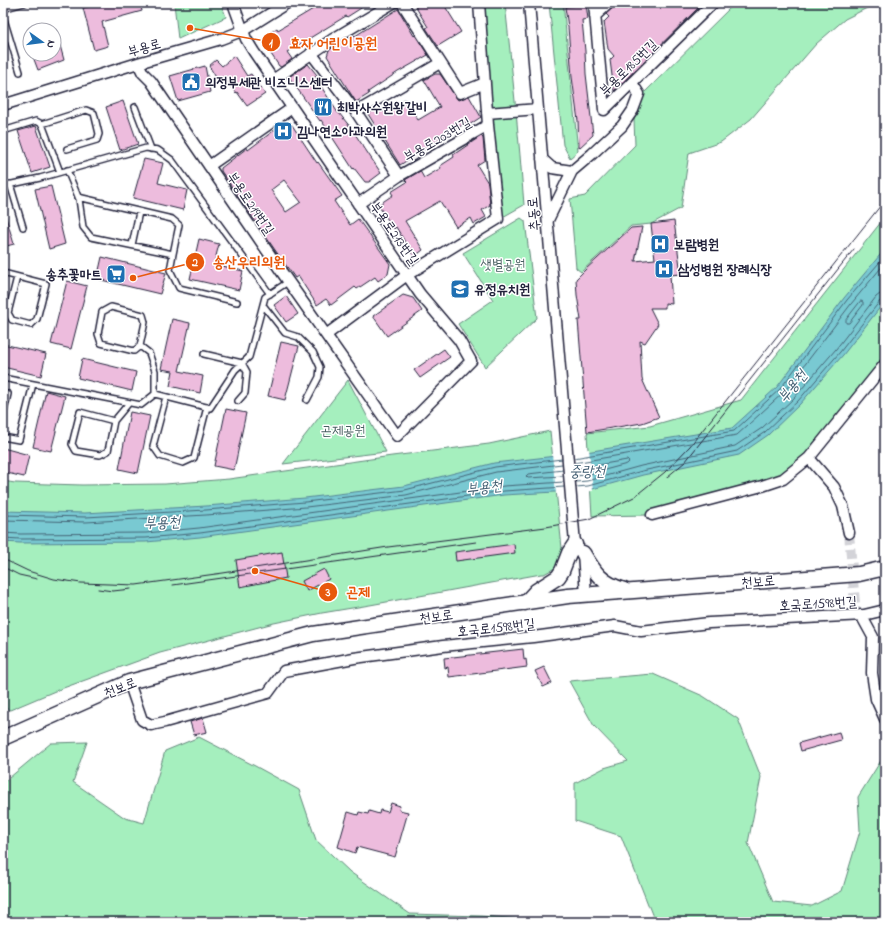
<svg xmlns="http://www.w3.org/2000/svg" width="888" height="925" font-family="'Indie Flower','Poor Story',sans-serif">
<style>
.green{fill:#a5efbe;stroke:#64887c}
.water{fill:#79c9d2;stroke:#568696}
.pier{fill:#fff}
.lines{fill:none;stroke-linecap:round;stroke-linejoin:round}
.shore{stroke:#456577;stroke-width:1}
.building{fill:#edbcdd;stroke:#22223b;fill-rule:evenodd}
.minor-tunnel{stroke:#d3d3d8;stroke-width:10;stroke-dasharray:10 5;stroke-linecap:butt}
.service-casing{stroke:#22223b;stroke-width:8}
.minor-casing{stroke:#22223b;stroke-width:13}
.secondary-casing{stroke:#22223b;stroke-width:17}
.service{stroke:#fff;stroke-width:5}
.minor{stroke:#fff;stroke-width:10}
.secondary{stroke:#fff;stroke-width:14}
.tram{stroke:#22223b;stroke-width:1}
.labels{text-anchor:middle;stroke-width:3;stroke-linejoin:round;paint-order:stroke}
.street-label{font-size:14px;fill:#22223b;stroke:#fff}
.poi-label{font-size:14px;font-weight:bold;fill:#22223b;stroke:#fff;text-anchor:start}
.park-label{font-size:14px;fill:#496062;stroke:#fff}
.water-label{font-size:15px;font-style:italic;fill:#405c70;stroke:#fff}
.leader{fill:none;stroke:#e8590c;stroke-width:1.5}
.callout-dot{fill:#e8590c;stroke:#fff;stroke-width:1.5}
.mark-label{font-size:12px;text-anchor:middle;font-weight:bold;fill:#fff}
.callout-label{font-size:15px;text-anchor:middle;font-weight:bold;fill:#e8590c;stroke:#fff;stroke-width:3;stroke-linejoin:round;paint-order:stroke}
</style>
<rect width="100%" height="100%" fill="#fff"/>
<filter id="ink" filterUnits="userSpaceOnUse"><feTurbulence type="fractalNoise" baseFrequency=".025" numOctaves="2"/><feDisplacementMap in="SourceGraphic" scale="8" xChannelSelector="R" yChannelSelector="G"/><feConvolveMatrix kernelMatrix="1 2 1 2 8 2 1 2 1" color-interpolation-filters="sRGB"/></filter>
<g filter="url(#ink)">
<path class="green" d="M174,3H221L226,17L178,39Z
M483,3H505C512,70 519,137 524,205L501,218Z
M549,3H563L578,151L570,158L563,145Z
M735,3H877L845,19L816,44L751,119L721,142L689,153L681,208L651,224L631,226L581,272L576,268L570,199L585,196L635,145L634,120L642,95Z
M885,217V358L810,451L782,477L649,515L592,516L587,433L650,426L741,400Z
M521,218L525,221L537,318L485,367L458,324L493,300L463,253Z
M348,380L386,452L283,464Z
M550,431L563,558L555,568L544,574H541L370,605L322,613L274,623L160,653L55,691L10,710L3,707V481L15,483L82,485L165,484L229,479L392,456L489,444Z
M653,674L703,696L738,719L761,777L748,843L773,902L812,906L842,891L860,831L858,797L882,759L885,760V922H655L621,836L575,821V783L604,768L628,761L594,726L569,681Z
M199,737L255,766L299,790L316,840L350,872L410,914L480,916L524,919L526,922H3V783L51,743L87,742L73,782L125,818L144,823L165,751Z"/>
<path class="water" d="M885,249V301L843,355L800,404L768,435L739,455L643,475L589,490L504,495L200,537L146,542L20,543L3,542V511L85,513L206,506L305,498L404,486L494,463L574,454L732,428L777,387L844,298Z"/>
<path class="pier" d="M589,449L593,491L556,494L552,454Z"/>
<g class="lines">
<path class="shore" d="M861,301L863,302V305L849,323H846V320Z
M574,458L734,431L780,389L847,300L885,256
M574,463L737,435L784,392L851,304L885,263
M575,469L627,460L629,462L627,464L586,475L575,476
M563,470L528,474L526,476L528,478L563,476
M576,482L587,481L641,466L735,446L762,428L794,398L836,349L876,297L880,294H885
M576,487L588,486L642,471L737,451L765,432L798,401L840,352L880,301L885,299
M3,515L86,517L206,510L305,502L405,490L495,467L562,459
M3,520L86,522L206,515L306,507L406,495L496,472L562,464
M3,533L20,534L146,533L199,528L504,486L564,482
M3,538L20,539L146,538L200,533L504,491L564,487"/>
</g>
<path class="building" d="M102,3H140L142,11L102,22L108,46L94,50L83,8Z
M323,3H369L347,17L346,16L287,52L292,59L281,67L279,66L267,48L271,32L277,28L278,30Z
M421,3H443L461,32L438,46L426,28L428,27L415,6Z
M618,3H693L698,8L614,91L610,60L614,56L608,49L604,22L609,17L606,14Z
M586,4L588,19L582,20L585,51L586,74L593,135L579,148L578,121L572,77L568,27L565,7Z
M398,9L414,36L415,35L428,55L398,72L368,92L369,94L356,102L327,56L329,50L354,35L355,36Z
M56,31L64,60L38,70L32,54H54V32Z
M234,56L247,76L251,74L265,94L247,106L237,92L236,93L223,77L217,79L209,66L216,60L222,66Z
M308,64L317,75L315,77L338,113H339L351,128L381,173L369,182H365L354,168L353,169L321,120L320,121L289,77Z
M205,66L210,92L178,101L170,76Z
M435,74H440L458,100L469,96L481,117L469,125L467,122L400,165L368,114L380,106L384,112L405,99L418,120L440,107L424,80Z
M123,101L138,144L120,150L106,107Z
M284,123L292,125L317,163L318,162L342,196L334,201L350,225L358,219L390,264L388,274L378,281L375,277L357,289L355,287L331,305L326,299L317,305L298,276L295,278L275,250L221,171V168L247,148L248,150ZM284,180L301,202L286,212L271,190Z
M36,126L50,167L32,173L18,131Z
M481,136L483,138L485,160L477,165L488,183L490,205L482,210L486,217L474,224L471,218L456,227L440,201L405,221L423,250L414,257L396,227L394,229L378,205L393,195L391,192L407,182L405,180L420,171L424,178L441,168L440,166L454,157L453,155Z
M144,159L163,163L158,183L187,190L183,210L133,198Z
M51,186L65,244L49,249L35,189Z
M3,214H5L14,244L3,247Z
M674,221L681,274L670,275L672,304L665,303V308H650L658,324L645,343L640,341L642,379L659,417L642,423L587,432L578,320H581L577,295L576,279L586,269L631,228L642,227L635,261L655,259L651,224Z
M199,239L219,244L214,264L243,271L239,290L190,279Z
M102,257L166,273L160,294L97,279Z
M67,281L87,286L71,349L51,344Z
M403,295L413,298L422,311L387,336L373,316Z
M286,296L298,314L286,322L274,305Z
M172,319L190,323L179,371L203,376L200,393L170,386L173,371L161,369Z
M281,342L299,346L285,400L268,396Z
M3,344L46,354L41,376L3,367Z
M444,349L450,357L420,378L414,370Z
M82,359L136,372L132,391L78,378Z
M46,391L65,396L51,451L33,447Z
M226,409L246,413L234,470L214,466Z
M130,412L150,416L138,473L119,469Z
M3,448L29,455L24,477L3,472Z
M514,544L515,553L456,561L455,552Z
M282,552L286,578L240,587L236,560Z
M324,569L329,579L307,591L302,581Z
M523,649L524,660L526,659L527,667L449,677L448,667L445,668L444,658Z
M544,667L552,683L543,687L535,671Z
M203,718L207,732L194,735L190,722Z
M839,732L841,740L801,751L799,743Z
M391,803L400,806L399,810L408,812L395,857L357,847L355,853L338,847L348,812L358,815L359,812L368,814L369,811L379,814L380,810L388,812Z"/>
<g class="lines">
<path class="minor-tunnel" d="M849,533L856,615"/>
<g class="service-casing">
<path id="service" d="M3,9L24,3
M3,16L20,72
M135,107L151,149
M3,131L36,121L42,124
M67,170L79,199L83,227L91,237L173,254L170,270L179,288L237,302
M60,172L42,124L86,110L94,113L99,134L97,140L67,149
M10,184L23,227
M3,186L40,178L146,148L158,150L172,160L270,294
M78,197L172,219L179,225L173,254
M132,245L139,212
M3,273L46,284L37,319L31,325L12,320L8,313L17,277
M263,305L285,333L298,337L313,352L320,367L319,377L307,400
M140,346L134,351L101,343L98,334L102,312L111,307L143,315L145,322L140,346L149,353L155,371V394
M204,354L242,363L247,372L245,393L238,401
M3,378L141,405L155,394L210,408L235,370L249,357L265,297L288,282
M166,397L153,446L160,456L183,463L194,458L207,407
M3,416L8,394
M114,421L108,451L100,455L76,451L72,444L80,412L114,421L129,403
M3,437L19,440L33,384"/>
</g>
<g class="minor-casing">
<path id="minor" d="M402,3L460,93L485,83
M529,3L575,544L583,553L586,595
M594,3L604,110
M595,16L609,3
M311,53L356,112L399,176
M138,63L143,73L151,81L281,271L397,436L471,361L459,340L420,294L254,52L246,39L233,3
M273,80L333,39L393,3
M3,105L138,63L221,39L244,30L287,3
M604,110L713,3
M356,112L440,63
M487,113L538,109
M542,159L552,168L572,171
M209,166L292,108
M358,204L399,176L488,125
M548,220L572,171L592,154L622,126L633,110L639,94L632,83
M326,335L407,275L498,219L488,125L479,3
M652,515L762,486L783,479L809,458
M849,533L843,506L834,487L809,458L885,364
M861,615L873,637L872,673L876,699L885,719
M129,682L142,720L151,725L165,722L268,693L284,671L354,658L443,646L533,637L615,626L641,631L709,623L864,615L885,610"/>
</g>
<g class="secondary-casing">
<path id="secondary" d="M583,553C595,573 601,583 624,590
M525,603L536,591L558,577L562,571L569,553L575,544
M3,738L129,682L313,634L568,596L859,574L885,568"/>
</g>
<use href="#service" class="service"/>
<use href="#minor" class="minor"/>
<use href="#secondary" class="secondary"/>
<path class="tram" d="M667,477L685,462L854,249
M3,559L28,571L54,579L81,583L136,585L223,573L388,547L546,527L589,519L634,497L665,472L690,446L885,200
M3,567L19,575L37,579
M173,585L476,542
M98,589L113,591L131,589"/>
</g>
</g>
<defs>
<g id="civic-square" transform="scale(1)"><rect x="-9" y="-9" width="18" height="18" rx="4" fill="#1f6fb2" stroke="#fff"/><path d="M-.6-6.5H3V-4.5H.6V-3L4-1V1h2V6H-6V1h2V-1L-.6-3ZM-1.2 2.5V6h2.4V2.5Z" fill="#fff"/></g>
<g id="restaurant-square" transform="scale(1)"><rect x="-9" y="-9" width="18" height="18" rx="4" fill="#1f6fb2" stroke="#fff"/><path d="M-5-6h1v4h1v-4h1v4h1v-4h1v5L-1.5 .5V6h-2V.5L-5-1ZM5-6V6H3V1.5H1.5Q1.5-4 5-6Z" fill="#fff"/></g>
<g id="hospital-square" transform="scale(1)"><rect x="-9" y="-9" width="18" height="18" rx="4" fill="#1f6fb2" stroke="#fff"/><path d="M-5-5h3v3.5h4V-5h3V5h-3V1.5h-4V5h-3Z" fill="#fff"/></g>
<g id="supermarket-square" transform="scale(1)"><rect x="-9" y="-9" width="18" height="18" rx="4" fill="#1f6fb2" stroke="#fff"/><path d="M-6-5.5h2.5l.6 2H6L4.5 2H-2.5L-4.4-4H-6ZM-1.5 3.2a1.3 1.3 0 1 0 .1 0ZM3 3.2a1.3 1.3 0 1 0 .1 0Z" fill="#fff"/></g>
<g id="school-square" transform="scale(1)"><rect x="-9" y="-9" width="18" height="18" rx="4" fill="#1f6fb2" stroke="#fff"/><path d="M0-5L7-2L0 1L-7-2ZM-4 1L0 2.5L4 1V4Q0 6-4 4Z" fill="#fff"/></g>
</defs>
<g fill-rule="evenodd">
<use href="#civic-square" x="191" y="82"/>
<use href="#restaurant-square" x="323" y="107"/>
<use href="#hospital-square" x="283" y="131"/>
<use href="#hospital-square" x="660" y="244"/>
<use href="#hospital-square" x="664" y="269"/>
<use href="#supermarket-square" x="116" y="274"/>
<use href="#school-square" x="460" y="289"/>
</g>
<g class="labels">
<g class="street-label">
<text transform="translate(144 47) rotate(-16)" y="5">부용로</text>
<text transform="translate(628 67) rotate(-44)" y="5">부용로185번길</text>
<text transform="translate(437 139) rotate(-30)" y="5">부용로203번길</text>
<text transform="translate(251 203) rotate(56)" y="5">부용로219번길</text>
<text transform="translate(533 214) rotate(-95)" y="5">추동로</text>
<text transform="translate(395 233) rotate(55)" y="5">부용로213번길</text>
<text transform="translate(758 581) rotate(-4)" y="5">천보로</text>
<text transform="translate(818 603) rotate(-3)" y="5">호국로1598번길</text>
<text transform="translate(436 616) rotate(-8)" y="5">천보로</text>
<text transform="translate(496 627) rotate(-6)" y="5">호국로1598번길</text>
<text transform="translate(120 687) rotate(-21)" y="5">천보로</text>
</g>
<g class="poi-label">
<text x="205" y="87">의정부세관 비즈니스센터</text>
<text x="337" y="112">최박사수원왕갈비</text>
<text x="297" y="136">김나연소아과의원</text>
<text x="674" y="249">보람병원</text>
<text x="678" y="274">삼성병원 장례식장</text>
<text x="102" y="279" text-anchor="end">송추꽃마트</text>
<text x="474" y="294">유정유치원</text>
</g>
<g class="park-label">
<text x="503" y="269">샛별공원</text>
<text x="343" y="435">곤제공원</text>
</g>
<g class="water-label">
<text transform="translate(792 386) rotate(-51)" y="5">부용천</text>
<text x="587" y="476">중랑천</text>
<text transform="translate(484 487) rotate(-7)" y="5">부용천</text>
<text transform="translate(162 522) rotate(-2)" y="5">부용천</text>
</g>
</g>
<path class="leader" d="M190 28L271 42M133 278L195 262M255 571L328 592"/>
<g class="callout-dot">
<circle cx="190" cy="28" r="4"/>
<circle cx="133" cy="278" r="4"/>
<circle cx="255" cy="571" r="4"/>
<circle cx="271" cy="42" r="10"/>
<circle cx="195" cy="262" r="10"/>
<circle cx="328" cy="592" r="10"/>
</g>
<g class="mark-label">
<text x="271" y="47">1</text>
<text x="195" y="266">2</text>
<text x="328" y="596">3</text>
</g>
<g class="callout-label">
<text x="333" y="48">효자 어린이공원</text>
<text x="249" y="267">송산우리의원</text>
<text x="358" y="597">곤제</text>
</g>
<rect width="888" height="925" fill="none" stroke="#fff" stroke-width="16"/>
<rect x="8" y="8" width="872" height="909" fill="none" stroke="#22223b" stroke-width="1.5" filter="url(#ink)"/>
<g transform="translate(42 42) rotate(104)"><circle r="19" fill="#ffffff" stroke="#a7a7b1"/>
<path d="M0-3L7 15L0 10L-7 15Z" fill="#1f6fb2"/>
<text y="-6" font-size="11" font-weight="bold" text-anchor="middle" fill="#22223b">N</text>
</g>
</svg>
